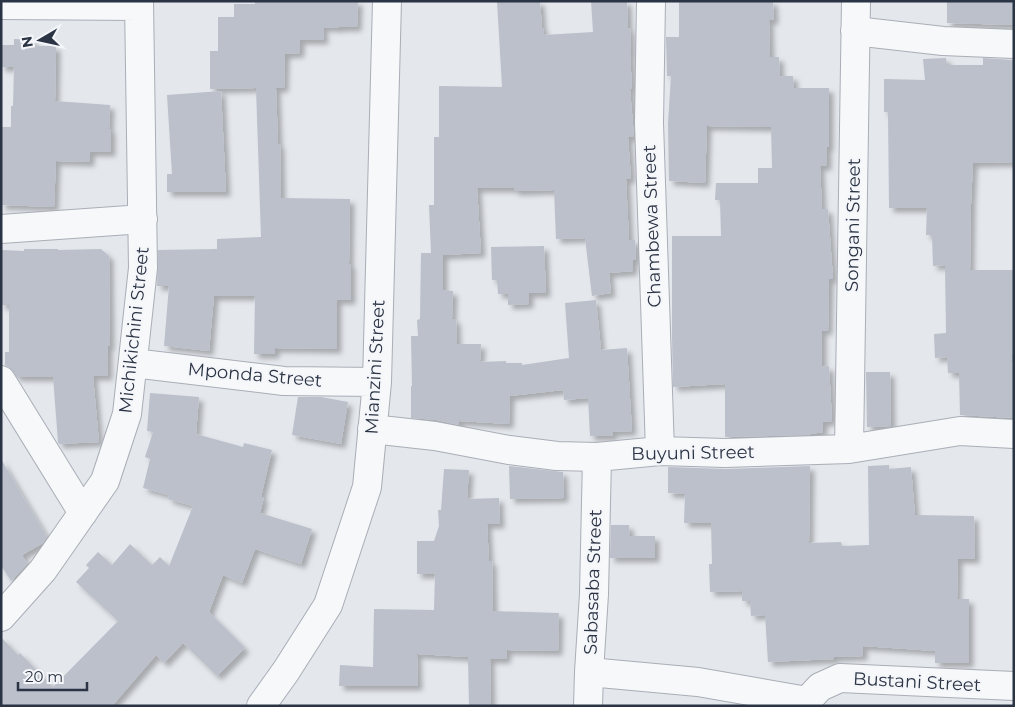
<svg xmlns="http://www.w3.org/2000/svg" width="1015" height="707" font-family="Montserrat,sans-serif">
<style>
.building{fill:#bbc0ca;filter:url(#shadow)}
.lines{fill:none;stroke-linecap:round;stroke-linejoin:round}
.street-casing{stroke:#a9aeb7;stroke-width:30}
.street{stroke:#f7f8fa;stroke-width:28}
.labels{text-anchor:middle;stroke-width:4.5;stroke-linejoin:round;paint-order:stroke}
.street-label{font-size:18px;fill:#2b3445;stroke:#f4f6f9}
</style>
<defs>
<filter id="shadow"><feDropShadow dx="4.5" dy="4.5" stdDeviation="2.5" flood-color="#0004"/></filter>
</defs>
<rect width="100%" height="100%" fill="#e4e7ec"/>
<path class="building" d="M255,1H358L357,27H339V28L323,27L324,40H300V53L285,54L284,88H276L278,144H280L281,198L350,199L349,264H351V300H337V349L275,348V354H254L255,296H214L209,351L164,346L169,286H157L158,250L217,249V239L261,237L256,88L210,89V51H218V17H234V4H255Z
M497,1H540L542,28H544V35L593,32L591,1H627L628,28H630L631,53H630L632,89H630L634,137H628L631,179H626L629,240H635L636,260H633V271L609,273L611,293L592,296L585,238L556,239L554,190L514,191V188H477L481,253L443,255V290L453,291L452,319H456L457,344H481L480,362L506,361V363H522V365L569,358L565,303L596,300L601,350L627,348L632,431L612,432L613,436H590L588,398L564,400L563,390L510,396L509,424L459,421V425L437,420L411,418V386H412L411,336H418L417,320L420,319L421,253H431L429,205H434V137H439V86L502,87Z
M679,1H773L774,20H769L770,57H779L780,76H793L794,88H829V147H827V166H820L822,209H828L833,279H829L828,331L822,330V367L829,366L832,421L823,422V432L811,434V435L725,437V384L673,387L672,337V236H721L720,200H715L716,183H758V168H772L771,127L707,126L705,183L669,181L668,123L671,76H667L666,37H679Z
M947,1H1014V25L947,23Z
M14,39L34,40V46H56L55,101L110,105L109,129H111V152H90V162L56,161L54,207L1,205V127H11V106H13L14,67H1V45H14Z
M946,58L947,65H983V58L1014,60V162L973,163L971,204L970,270H1014V354L1011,355L1014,375V418L960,415L959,373H948L947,357L935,358L934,334L946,333L945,265L933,266L932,235H926L927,208H889L888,112H884V79L925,80L923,59Z
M221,91L226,192H167V174H172L167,95Z
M544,246L546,293H529V304L508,305V294H498L497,280H492L491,247Z
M24,249H58V250L101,249L109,256L110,346H108V376H93L99,442L59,444L58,442L53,377H17L9,367L5,365V352H9V305H1V250L24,251Z
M866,372H890L891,426L867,427Z
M150,393L199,397L196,434L243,447L244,443L272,450L261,497H264L260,513L312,529L301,564L255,549L242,583L223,575L209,612L245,648L217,676L183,643L164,663L156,655L112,706H1V637L18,655L20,653L53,687L118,621L76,582L89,568L86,565L98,552L112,565L130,544L152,565L160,557L169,566L193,506L168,499L169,495L143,488L150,459L145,457L153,432L147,431Z
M298,397H321L348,402L341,444L292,435Z
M1,459L47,537L43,543L22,555L27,564L11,581L2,567H1Z
M889,465V469L911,467L915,515L974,516L975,559H958L957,599H969V663H935V651L863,646V656L834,657V659L768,662L765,615L751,616L750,601H742V591L710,592L709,564H712L711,523H684L685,494L668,493V467L726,469L810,466L809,543L841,542L842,546L869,545L868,466Z
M509,466L563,472L564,498L510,499Z
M444,469L469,470L467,499L499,498L500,524H487L489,561H492L493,611L559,613L558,651L507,650L506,659H490L491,706H469L468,657L417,654L418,686H339L340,665L373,667L374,609L434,610L435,574H417V541H434L439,526L438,510H441Z
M611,525H629L630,536H655V558H610Z"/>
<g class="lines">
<g class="street-casing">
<path id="street" d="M651,1L649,123L660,451
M1,5L139,6
M855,31L943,41L1014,44
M1,229L143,219
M133,363L284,381L377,382
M1,380L83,513
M372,429L435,436L509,450L557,456L597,457L660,451L725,453L849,449L960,431L1014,434
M849,449L856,1
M1,617L43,570L105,481L127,414L143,268L139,1
M589,672L698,682L807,701
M807,701L820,687L840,678L1014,686
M261,706L286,671L328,605L367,487L377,382L387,1
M588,706L589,672L594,594L597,457"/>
</g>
<use href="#street" class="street"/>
</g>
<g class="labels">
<g class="street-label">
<text transform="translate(853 225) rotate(-89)" y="6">Songani Street</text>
<text transform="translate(652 226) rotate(-92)" y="6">Chambewa Street</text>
<text transform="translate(134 330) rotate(-84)" y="6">Michikichini Street</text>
<text transform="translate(375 367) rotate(-87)" y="6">Mianzini Street</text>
<text transform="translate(255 375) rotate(5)" y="6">Mponda Street</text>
<text transform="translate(693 453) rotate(-1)" y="6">Buyuni Street</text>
<text transform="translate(593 582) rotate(-88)" y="6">Sabasaba Street</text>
<text transform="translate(917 682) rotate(3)" y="6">Bustani Street</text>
</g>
</g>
<rect width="1015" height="707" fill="none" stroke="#2b3445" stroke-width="5"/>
<g transform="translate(40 40) rotate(261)" stroke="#f4f6f9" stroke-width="4" paint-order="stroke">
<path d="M0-4L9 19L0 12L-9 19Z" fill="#2b3445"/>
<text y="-8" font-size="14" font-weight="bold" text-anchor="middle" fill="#2b3445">N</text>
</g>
<path d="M18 682v8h69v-8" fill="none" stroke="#2b3445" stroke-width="2.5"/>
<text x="25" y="682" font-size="15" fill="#2b3445" stroke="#f4f6f9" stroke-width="4" paint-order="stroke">20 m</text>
</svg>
